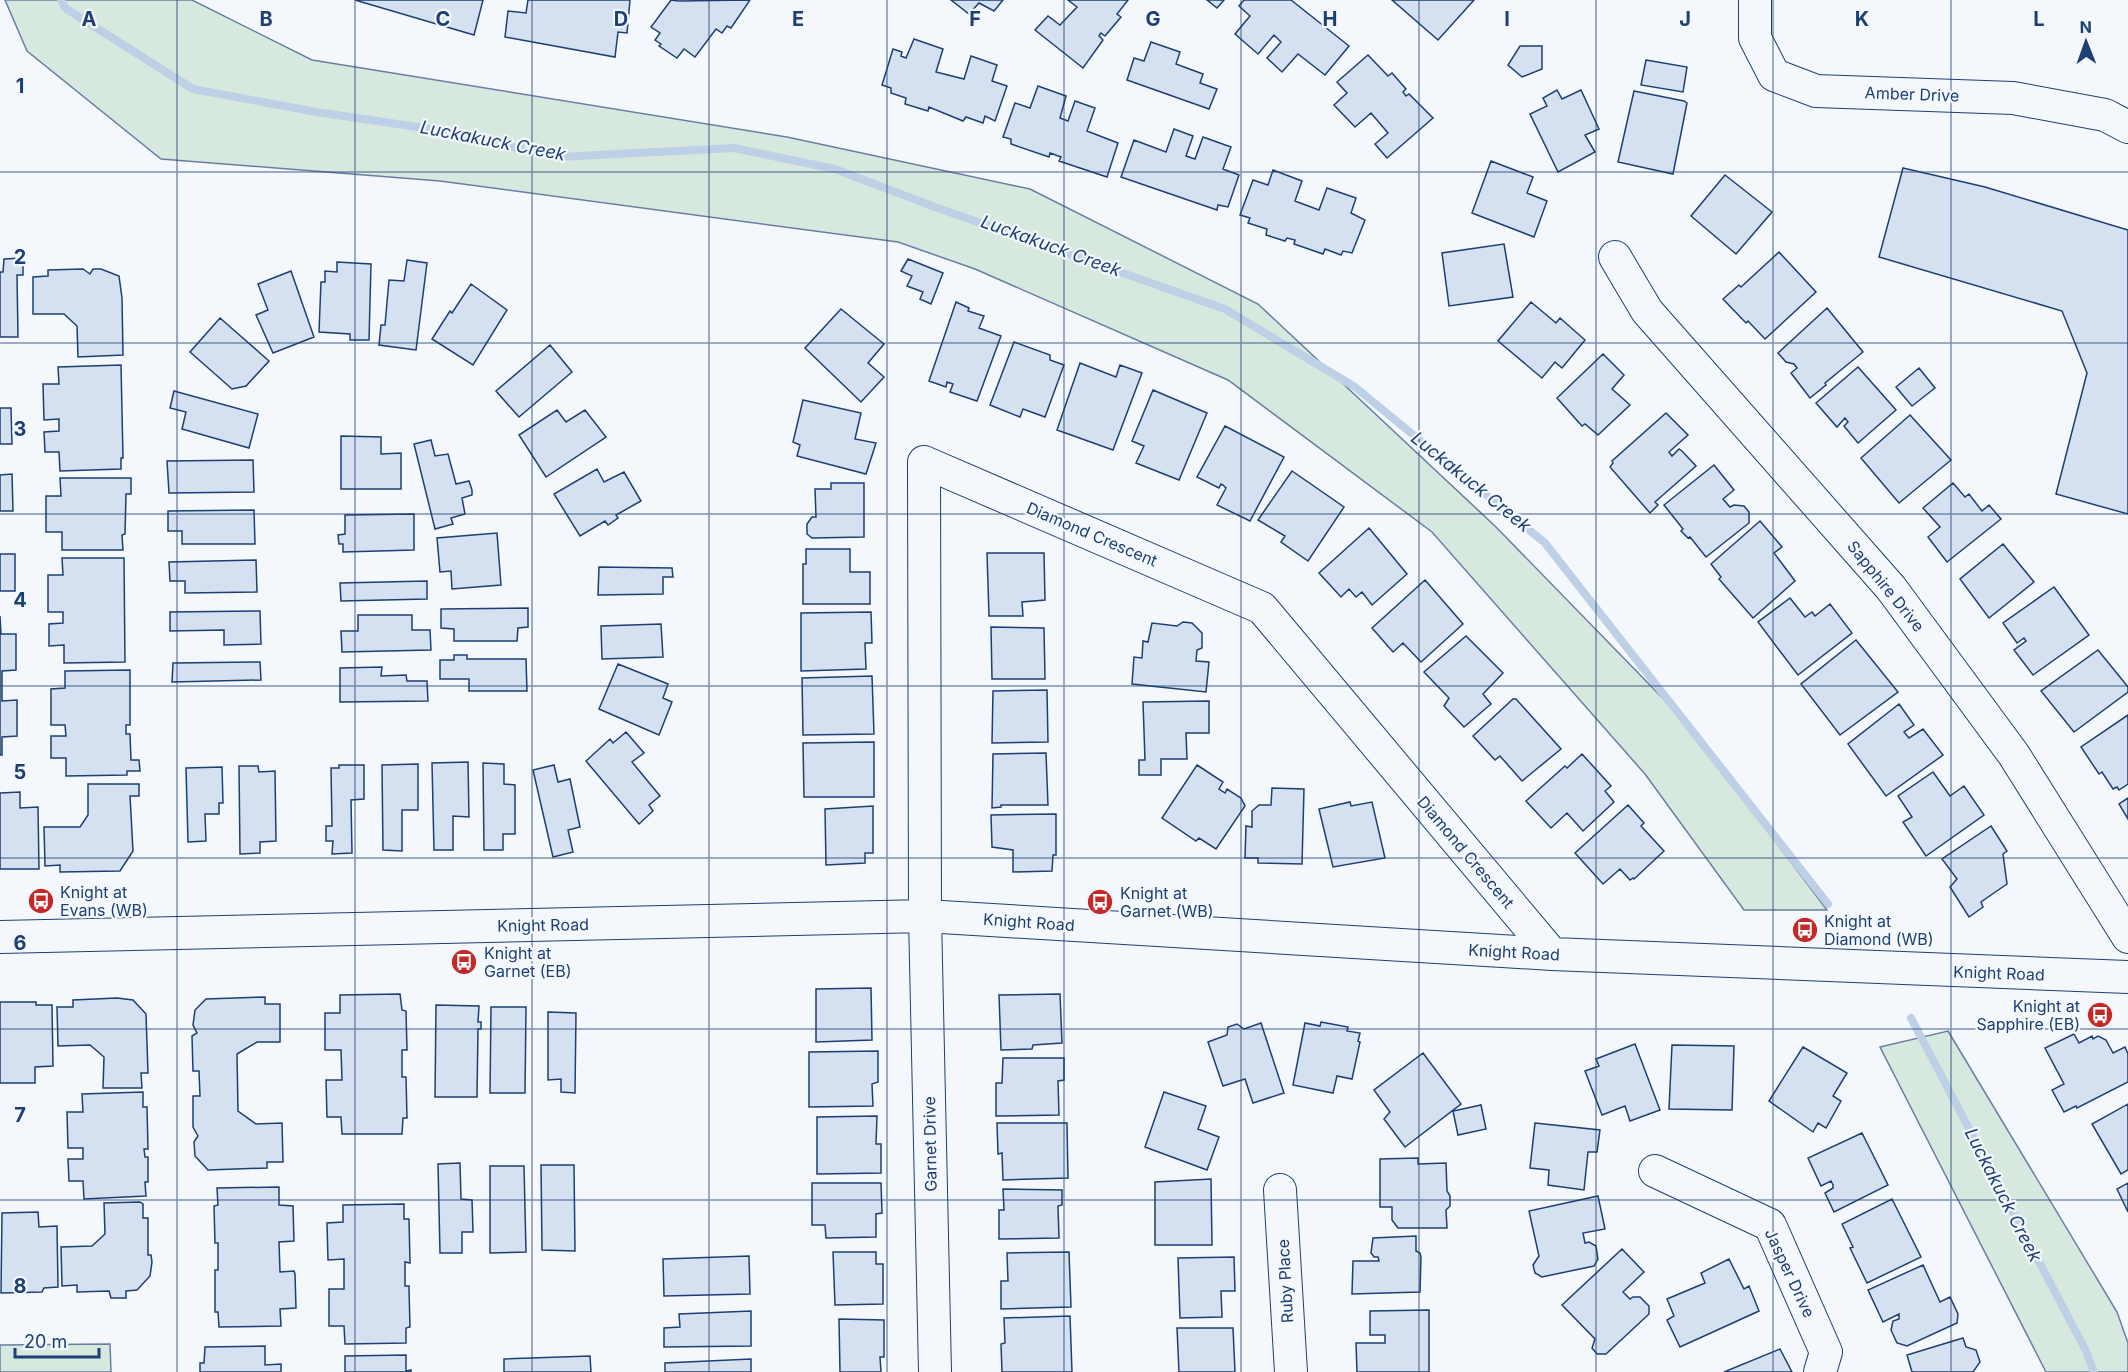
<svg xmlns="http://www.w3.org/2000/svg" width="2128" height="1372" font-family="Inter,sans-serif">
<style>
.green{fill:#d7e8df;stroke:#687fa3;stroke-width:1.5}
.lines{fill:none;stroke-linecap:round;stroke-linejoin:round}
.stream{stroke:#bed0e5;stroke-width:8}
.building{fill:#d5e0f0;stroke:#1d3f73;stroke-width:1.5}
.minor-casing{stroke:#1d3f73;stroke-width:34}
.minor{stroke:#f4f7fb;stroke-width:32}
.grid{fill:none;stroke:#1d3f73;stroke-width:1.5;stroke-opacity:0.55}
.labels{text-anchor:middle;stroke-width:4.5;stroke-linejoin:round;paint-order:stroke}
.street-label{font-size:16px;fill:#1d3f73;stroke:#f4f7fb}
.poi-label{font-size:16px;fill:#1d3f73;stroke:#f4f7fb;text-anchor:start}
.water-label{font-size:18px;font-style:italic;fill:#1d3f73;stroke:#f4f7fb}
.grid-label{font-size:20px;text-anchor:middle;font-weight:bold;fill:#1d3f73;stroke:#f4f7fb;stroke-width:4.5;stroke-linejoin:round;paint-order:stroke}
</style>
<rect width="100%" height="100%" fill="#f4f7fb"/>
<path class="green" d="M5,0H192L312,60L787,137L1030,189L1258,304L1496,527L1683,719L1827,910H1744L1645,774L1432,532L1228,380L975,269L898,242L440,181L161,159L27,51Z
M1948,1031L2117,1312L2128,1343V1372H2046L1880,1047Z
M110,1344L111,1372H0V1345Z"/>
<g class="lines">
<path class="stream" d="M61,0L65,8L193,89L316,112L424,128L559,157L734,148L835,169L932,206L1225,309L1355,387L1545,543L1828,904
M1911,1018L2086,1351L2094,1372"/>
</g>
<path class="building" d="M355,0H483L474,35Z
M528,0H630L627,33L618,32L615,57L505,37L508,11L526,13Z
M671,0L679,1L750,0L731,28L727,26L722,33L716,29L695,57L684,49L677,58L659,46L661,44L655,40L660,33L651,27Z
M951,0H1003L994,11L979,3L969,14Z
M1068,0H1128L1117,14L1121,17L1105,36L1101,33L1099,36L1103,40L1083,68L1035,30L1048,16L1060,25L1077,7Z
M1207,0H1224L1217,8Z
M1244,0H1291L1349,46L1325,75L1298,54L1282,72L1267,58L1281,42L1274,35L1258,54L1235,34L1250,16L1239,6Z
M1392,0H1474L1438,40Z
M914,39L943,49L936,72L964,79L971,56L997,65L992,81L1007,86L995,121L985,116L983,123L966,117L963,121L929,107L928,111L905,104L906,98L891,93V88L882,85L893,49L902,52L901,56L906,58Z
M1151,42L1180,52L1176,64L1203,74L1200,83L1217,89L1209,109L1127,80L1134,58L1144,61Z
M1520,46H1542V69L1522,77L1508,65Z
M1368,55L1388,76L1392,73L1406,89L1403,92L1406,96L1409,94L1433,118L1387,158L1375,144L1388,133L1371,113L1355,127L1334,105L1347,93L1337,82Z
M1646,60L1687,67L1683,92L1641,85Z
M1038,86L1066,96L1060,118L1068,121L1075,101L1095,108L1087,131L1118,143L1107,177L1059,161L1061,157L1050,153L1049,157L1011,144V139L1003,137L1015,103L1030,108Z
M1557,90L1562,99L1581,90L1599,129L1585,135L1595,152L1558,172L1530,114L1547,106L1543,98Z
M1634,91L1684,101L1687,103L1673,174L1618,162Z
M1174,129L1193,136L1186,156L1195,159L1203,137L1231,147L1223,169L1239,175L1228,207L1218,205L1217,210L1121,177L1134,140L1166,152Z
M1491,161L1533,177L1527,193L1547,201L1534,237L1472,213Z
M1903,168L1985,187L2128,230V514L2056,494L2087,373L2062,311L1879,257Z
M1273,170L1302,181L1295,201L1319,210L1327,188L1356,198L1351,213L1365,220L1352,253L1343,251L1341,255L1325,249L1323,254L1294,244L1295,240L1287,238L1285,241L1266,235L1267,229L1248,223L1250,218L1240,215L1253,180L1268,185Z
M1725,175L1772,212L1736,254L1691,216Z
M1504,244L1513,297L1449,306L1442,253Z
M1779,252L1816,292L1765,339L1748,321L1746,323L1723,299L1739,285L1741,287Z
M23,258V275H17L18,337H0V272H3L4,259Z
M908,259L943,273L931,304L920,299L923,292L907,286L912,276L901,271Z
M407,260L427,263L416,350L379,345L381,325H385L389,280L404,281Z
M337,262L371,264L369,340H350V334L319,332L321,282H325V271L337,272Z
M83,269L90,274L93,269H101L119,276L122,298L123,355L78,357L77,326L64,314H33V277L48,276V270Z
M291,271L314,337L273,353L256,315L268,310L258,284Z
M471,284L507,310L473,365L432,339L450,311L452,313Z
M956,302L969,308L968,311L984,316L979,328L1001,336L977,401L950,392L953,384L947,382L946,387L929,381Z
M1531,302L1556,323L1560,318L1585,340L1562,368L1555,362L1542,378L1498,341Z
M1827,308L1863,352L1825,383L1826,385L1810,398L1791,373L1797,368L1794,364L1786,362L1778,353Z
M841,309L884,344L868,363L884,377L861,402L805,348Z
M220,318L269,361L246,386L232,389L190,352Z
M1014,342L1050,355V360L1064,365L1045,417L1023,409L1020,417L990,405Z
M550,345L572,372L519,417L496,391Z
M1603,354L1624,375L1612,389L1630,405L1598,435L1585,424L1582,426L1557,398Z
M1080,363L1116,377L1120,365L1142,373L1113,450L1057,430Z
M121,365L123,458H121V469L60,471L59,452H45L44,432L59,431V419L44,420L43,384H59L58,367Z
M1858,367L1896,410L1858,443L1844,426L1848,422L1845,418L1837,427L1816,403Z
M1919,368L1935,388L1912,406L1896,387Z
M1153,390L1207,413L1179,480L1136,463L1144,446L1132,441Z
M174,391L258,414L249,448L182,429L186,412L170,408Z
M803,400L861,413L855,439L876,443L866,474L797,456L800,445L793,442Z
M0,408H11L12,444H0Z
M557,410L566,422L585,410L606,437L546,477L519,435Z
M1666,413L1688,435L1669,452L1672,456L1679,449L1682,451L1696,466L1655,502L1658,505L1650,513L1610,467L1613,463L1612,461Z
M1910,415L1951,460L1899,503L1861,458Z
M1225,426L1284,457L1250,521L1217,505L1226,488L1223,485L1221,484L1219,488L1197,477Z
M341,436L381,437V454L401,453V489H341Z
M431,440L435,456L448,454L456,484L469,481L472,490V495L462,498L465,514L451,518L453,524L435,529L414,444Z
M253,460L254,492L169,493L167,461Z
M1714,465L1734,490L1723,499L1730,507L1734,505L1744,506L1749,512V523L1706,557L1690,537L1688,538L1681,531L1683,529L1664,505Z
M597,469L604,482L624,472L641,501L616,515L618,518L608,525L605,521L580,536L554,494Z
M1292,471L1344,507L1308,561L1281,542L1285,536L1258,520Z
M12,474L13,511H0V475Z
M60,478H131V494H126L125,534L122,535L123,550H62V532H46V496H61Z
M831,483H864V537L812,538L807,534V524L812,517H816L815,489H831Z
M1953,483L1965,497L1969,494L1982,511L1989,505L2001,519L1947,562L1928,537L1940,527L1923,508Z
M254,510L255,544H182V531H168V511Z
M414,514V550L343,552V544H339L338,535L345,534V515Z
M1760,521L1782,547L1774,553L1795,581L1753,618L1719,579L1721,577L1711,564Z
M1369,528L1407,574L1372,605L1362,592L1356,597L1349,589L1341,597L1319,573Z
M497,533L501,585L452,589L451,571L440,572L437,538Z
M2003,544L2034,582L1989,618L1960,579Z
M806,549H850V572H870V604H803V564H806Z
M987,553H1044L1045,600L1022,602L1023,616H989Z
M0,554H15V591H0Z
M62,558H124L125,662L64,663V645L49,646V624L63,623V612H48V575H63Z
M256,560L257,592L185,593V581H170L169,562Z
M599,567L672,568L673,577H663V594L598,595Z
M1425,580L1463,624L1421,662L1403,643L1393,652L1372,628Z
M427,581V599L341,601L340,583Z
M2054,587L2089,635L2033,675L2014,650L2026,641L2024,638L2017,643L2003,623Z
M1790,598L1805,617L1812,612L1815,616L1830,604L1852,633L1798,675L1758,622Z
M528,608V627L518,628L517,641H454V629L441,628V609Z
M260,611L261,644L224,645V630L170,631V612Z
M871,612L872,643H865L866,669L801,671V613Z
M358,615H412V630H430L431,650L342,652L341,631H358Z
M0,616L1,634H16V670L2,671V701L17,700V736L2,737V755H0Z
M1183,622L1192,623L1202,633V648L1197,650L1196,661L1209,662L1206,692L1132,684L1134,657L1142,658L1143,641L1148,642L1152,623L1177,626Z
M661,624L663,657L602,659L601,626Z
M991,627L1044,628L1045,679H992Z
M1466,636L1503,673L1483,694L1491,704L1464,727L1444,706L1449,698L1424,672Z
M1856,640L1898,692L1840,735L1801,684Z
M2098,650L2128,687V692L2074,732L2041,691Z
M454,655H467V659H526L527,691H469V679H440V660H454Z
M260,662L261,680L172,682L173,663Z
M618,664L668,684L663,698L672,702L659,735L599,709Z
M382,667L381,676L406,675L407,681H427L428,701L340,702V668Z
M130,670V725H126V734H130L131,760H139L140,771H127V775L66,776V758H51V736H66L65,725H51V689L65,688V671Z
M872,676L874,734L803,735L802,678Z
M1047,690L1048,742L992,743L993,691Z
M1513,699H1516L1561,749L1522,781L1500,756L1495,760L1473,736Z
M1209,701V733H1186L1187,759H1161V775H1139V760H1145L1143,702Z
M1899,704L1914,725L1904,732L1909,738L1923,729L1943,755L1886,796L1848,744Z
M2128,715V784L2119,790L2117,787L2113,789L2102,772L2099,774L2081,747Z
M626,732L644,753L632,762L660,796L649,805L653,811L639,824L586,761L610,739L613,743Z
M874,742V797H804L803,743Z
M1046,753L1048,805H1001V807L992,808L993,754Z
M1582,754L1611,786L1605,791L1614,802L1583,831L1567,813L1551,828L1526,801L1565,766L1567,768Z
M468,762L469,817L453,816V850H434L432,763Z
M483,763L504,764V784L515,785V834H503V850H484Z
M418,764V810H402V851L383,850L382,765Z
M339,765H364V799L351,800L352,853L332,854L333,841H326V826H332L331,768H339Z
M554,765L558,782L570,779L580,827L568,830L573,852L553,857L533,770Z
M1197,765L1223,782L1219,789L1225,793L1227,789L1241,798L1245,806L1216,849L1199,838L1196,841L1162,818Z
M239,766H258L259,772L275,771L276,841L260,842V853L240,854Z
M222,767L223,803H219V814H205L206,841L188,842L186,768Z
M1933,772L1950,796L1964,786L1984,815L1926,856L1903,822L1912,817L1898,796Z
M88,784H139V796H130L133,851L120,871L60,872V865L45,866L44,827H80L88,815Z
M1272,788L1304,789L1302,864L1258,863V858H1245L1246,826L1252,827V811L1259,805H1271Z
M20,792V808L38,807L39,869H0V793Z
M2128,798V819L2119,804Z
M1350,802L1351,806L1372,802L1385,858L1333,867L1319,809Z
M1628,805L1644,823L1641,826L1664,851L1634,879L1633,878L1630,880L1620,869L1603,884L1575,853Z
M873,806V853H865V863L826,865L825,809Z
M1056,814V855H1053L1052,871L1013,872V850L992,847L991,815Z
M1991,826L2007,851L2003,854L2007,884L1981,902L1983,907L1969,917L1950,887L1957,879L1942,859Z
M871,988L872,1040L816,1042V989Z
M400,994L402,1010L406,1011L407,1050H402V1077H406L407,1118H403L402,1134H342L341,1117H327L326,1080H342L341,1050H325V1013H340V995Z
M1060,994L1062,1043L1033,1045L1032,1049L1001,1050L999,995Z
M265,997V1004H280V1042H257L237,1054L238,1111L256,1124L282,1123L283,1162H267V1168L208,1170L195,1156L194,1142L198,1136L193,1127V1096H200L199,1071H193L192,1036L197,1033L193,1025L195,1010L206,999Z
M117,998L133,1000L146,1014L148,1073H141L142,1088H103L104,1057L90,1045L58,1046L57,1007H73V1000Z
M0,1002H36V1005H52L53,1066L35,1067V1083H0Z
M436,1005L479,1006L478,1022H481V1029H478L477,1097H435Z
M491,1007H526L525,1093H490Z
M548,1012L576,1013L575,1093L561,1092V1079L548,1080Z
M1321,1022L1348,1027L1347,1031L1360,1033L1358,1041L1360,1042L1352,1079L1337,1076L1333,1093L1293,1085L1305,1023L1320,1026Z
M1261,1023L1284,1093L1253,1103L1245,1079L1223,1086L1208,1042L1227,1035L1228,1027L1237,1024L1244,1029Z
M2074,1034L2079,1043L2092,1036L2093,1039L2098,1036L2106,1040L2113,1053L2125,1047L2128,1054V1082L2077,1108L2076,1106L2064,1112L2052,1090L2064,1084L2045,1048Z
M1635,1044L1660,1110L1630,1121L1625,1106L1602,1115L1585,1071L1599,1066L1596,1059Z
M1672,1045L1734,1046L1732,1110L1669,1109Z
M1803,1047L1847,1073L1833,1096L1841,1101L1826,1128L1818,1123L1813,1132L1769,1101Z
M878,1051V1082L872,1084L873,1106L809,1107V1052Z
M1423,1053L1461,1104L1405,1147L1384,1119L1390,1112L1374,1090Z
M1003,1058H1064V1080L1058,1081L1059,1115L996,1116V1083H1002Z
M143,1092V1107H147L148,1149H144L145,1157H148V1182H145L146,1196L84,1199L83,1181H69L68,1159H83V1148H68L67,1112H83L82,1094Z
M1164,1092L1206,1106L1198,1129L1219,1137L1207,1170L1145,1147Z
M2128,1104V1170L2121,1174L2092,1124Z
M1481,1105L1486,1129L1458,1135L1453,1111Z
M877,1116L876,1144H881V1173L817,1174V1117Z
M997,1123H1067L1068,1178L1003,1180L1002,1153L998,1154Z
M1535,1123L1600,1130L1597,1152H1588L1584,1190L1548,1185L1549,1170L1530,1168Z
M1862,1133L1888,1185L1834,1212L1825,1193L1833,1188V1185L1831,1181L1821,1186L1808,1158Z
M1418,1158V1164L1446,1163L1447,1191L1450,1196V1206L1446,1210L1447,1228H1398L1392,1220V1207H1380V1159Z
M460,1163L461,1199L472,1200L473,1232H462V1253H440L438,1164Z
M541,1165H574L575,1251L542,1250Z
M490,1166H524L526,1252L490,1253Z
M1211,1179L1212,1245H1155V1182Z
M812,1183H881L882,1213L876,1214V1237L826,1238L825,1225H812Z
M2128,1183V1212L2117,1189Z
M279,1187V1205L293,1206L294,1241L279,1242L280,1272L294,1271L295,1274L296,1308L280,1309L281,1326L219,1327L218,1312H215V1270H218V1243H215L214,1206L218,1205L217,1188Z
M1003,1189L1062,1190V1205L1058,1206L1059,1238L999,1239V1210H1004Z
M1598,1196L1605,1229L1583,1233L1585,1243L1589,1242L1596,1246L1598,1259L1594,1266L1542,1277L1535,1273L1533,1265L1539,1256L1529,1211Z
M1892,1199L1921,1257L1867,1283L1850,1248L1853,1247L1842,1224Z
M140,1202L143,1204V1218H148V1255H151L152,1262L150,1276L137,1290L126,1291V1298H111L109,1291L77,1292V1285L62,1286L61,1247L92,1246L105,1234L104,1203Z
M404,1204V1219H409L410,1263L405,1262V1286H409V1289L410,1327L406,1328V1343L345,1344L344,1326H329V1289H344V1259L328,1260L327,1223L343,1222V1205Z
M38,1212L39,1227L57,1226L58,1287L44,1288L42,1292L1,1293L2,1213Z
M1416,1236V1251L1420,1253L1421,1257L1420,1292L1352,1294L1353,1261H1379L1378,1257H1374L1371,1253L1373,1238Z
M1622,1249L1644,1272L1623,1292L1630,1299L1633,1297H1640L1649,1306V1314L1606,1354H1597L1592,1348L1595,1339L1562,1305Z
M833,1252H876V1264H883V1304L835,1305Z
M1069,1252L1071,1307L1001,1309V1281H1008L1007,1253Z
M749,1256L750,1294L664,1296L663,1259Z
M1234,1257L1235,1291H1221L1222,1317L1180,1318L1178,1258Z
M1729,1259L1744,1289L1749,1286L1759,1311L1680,1347L1667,1320L1674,1316L1667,1299L1705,1283L1701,1273Z
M1923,1265L1940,1302L1950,1297L1958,1314L1957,1323L1907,1346L1897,1343L1891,1330L1893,1321L1899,1319V1314L1883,1322L1868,1290Z
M1429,1310V1372H1357L1356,1343H1385V1335H1370V1311Z
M751,1311V1346L664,1347V1328L680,1327L679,1314Z
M1070,1316L1072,1372H1002L1001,1344L1005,1343L1004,1318Z
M839,1319L884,1320V1357H880L881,1372H840Z
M1177,1328H1233L1235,1372H1179Z
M1963,1338L1966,1347L1976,1350L1980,1362L1973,1372H1912L1907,1355Z
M265,1346V1365L281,1364V1372H200V1363H204L205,1347Z
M1780,1349L1792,1372H1724Z
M406,1355V1371L411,1370V1372H345V1356Z
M590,1356L591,1372H504V1359Z
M751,1359V1372H665V1363Z"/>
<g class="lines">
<g class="minor-casing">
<path id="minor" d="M1755,0V38L1774,75L1816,91L2013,98L2105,115L2128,127
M1615,257L1647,311L1891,588L2014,755L2128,937
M0,937L925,916L1552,954L2128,977
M1655,1171L1770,1225L1826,1352L1820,1372
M1280,1190L1291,1372
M935,1372L925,916L924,462L1262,608L1552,954"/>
</g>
<use href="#minor" class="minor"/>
</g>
<path class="grid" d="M177,0V1372M355,0V1372M532,0V1372M709,0V1372M887,0V1372M1064,0V1372M1241,0V1372M1419,0V1372M1596,0V1372M1773,0V1372M1951,0V1372M0,172H2128M0,343H2128M0,514H2128M0,686H2128M0,858H2128M0,1029H2128M0,1200H2128"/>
<defs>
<g id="bus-disc" transform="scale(1.35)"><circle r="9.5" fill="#c62828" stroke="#f4f7fb"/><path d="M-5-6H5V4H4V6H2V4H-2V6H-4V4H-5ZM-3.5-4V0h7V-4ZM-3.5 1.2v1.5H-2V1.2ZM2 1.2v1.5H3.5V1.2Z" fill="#fff"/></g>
</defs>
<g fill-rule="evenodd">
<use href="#bus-disc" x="41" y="901"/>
<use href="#bus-disc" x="1100" y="902"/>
<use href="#bus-disc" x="1805" y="930"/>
<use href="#bus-disc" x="464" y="962"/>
<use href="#bus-disc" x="2100" y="1015"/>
</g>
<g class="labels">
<g class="street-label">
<text transform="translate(1912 94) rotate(2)" y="6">Amber Drive</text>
<text transform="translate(1092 534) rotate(23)" y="6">Diamond Crescent</text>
<text transform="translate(1886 586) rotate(51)" y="6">Sapphire Drive</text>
<text transform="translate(1466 852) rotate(50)" y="6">Diamond Crescent</text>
<text transform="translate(1029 922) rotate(4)" y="6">Knight Road</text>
<text transform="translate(543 925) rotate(-1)" y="6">Knight Road</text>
<text transform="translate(1514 952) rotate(3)" y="6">Knight Road</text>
<text transform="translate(1999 973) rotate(2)" y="6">Knight Road</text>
<text transform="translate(930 1144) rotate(-91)" y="6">Garnet Drive</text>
<text transform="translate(1790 1273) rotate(65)" y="6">Jasper Drive</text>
<text transform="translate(1285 1281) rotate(-93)" y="6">Ruby Place</text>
</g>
<g class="poi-label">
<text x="60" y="898">Knight at<tspan x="60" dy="18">Evans (WB)</tspan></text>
<text x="1120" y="899">Knight at<tspan x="1120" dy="18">Garnet (WB)</tspan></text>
<text x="1824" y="927">Knight at<tspan x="1824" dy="18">Diamond (WB)</tspan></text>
<text x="484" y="959">Knight at<tspan x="484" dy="18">Garnet (EB)</tspan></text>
<text x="2080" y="1012" text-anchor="end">Knight at<tspan x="2080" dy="18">Sapphire (EB)</tspan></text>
</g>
<g class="water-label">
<text transform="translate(493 141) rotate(11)" y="6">Luckakuck Creek</text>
<text transform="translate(1051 246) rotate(20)" y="6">Luckakuck Creek</text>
<text transform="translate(1471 482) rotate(39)" y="6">Luckakuck Creek</text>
<text transform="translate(2003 1195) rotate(63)" y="6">Luckakuck Creek</text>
</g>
</g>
<g class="grid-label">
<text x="89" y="26">A</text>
<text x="266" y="26">B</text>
<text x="443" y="26">C</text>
<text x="621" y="26">D</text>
<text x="798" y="26">E</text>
<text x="975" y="26">F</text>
<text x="1153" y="26">G</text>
<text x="1330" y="26">H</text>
<text x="1507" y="26">I</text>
<text x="1685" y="26">J</text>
<text x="1862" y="26">K</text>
<text x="2039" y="26">L</text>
<text x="20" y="93">1</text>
<text x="20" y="264">2</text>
<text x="20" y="436">3</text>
<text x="20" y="607">4</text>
<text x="20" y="779">5</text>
<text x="20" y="950">6</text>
<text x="20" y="1122">7</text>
<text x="20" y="1293">8</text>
</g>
<g transform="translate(2086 42) rotate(359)" stroke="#f4f7fb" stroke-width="4.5" paint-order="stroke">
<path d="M0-4.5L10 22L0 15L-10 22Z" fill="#1d3f73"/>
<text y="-9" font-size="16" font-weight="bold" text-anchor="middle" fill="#1d3f73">N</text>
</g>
<path d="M15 1348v9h84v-9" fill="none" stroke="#1d3f73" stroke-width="3"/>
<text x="24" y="1348" font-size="18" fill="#1d3f73" stroke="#f4f7fb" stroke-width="4.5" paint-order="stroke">20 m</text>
</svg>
